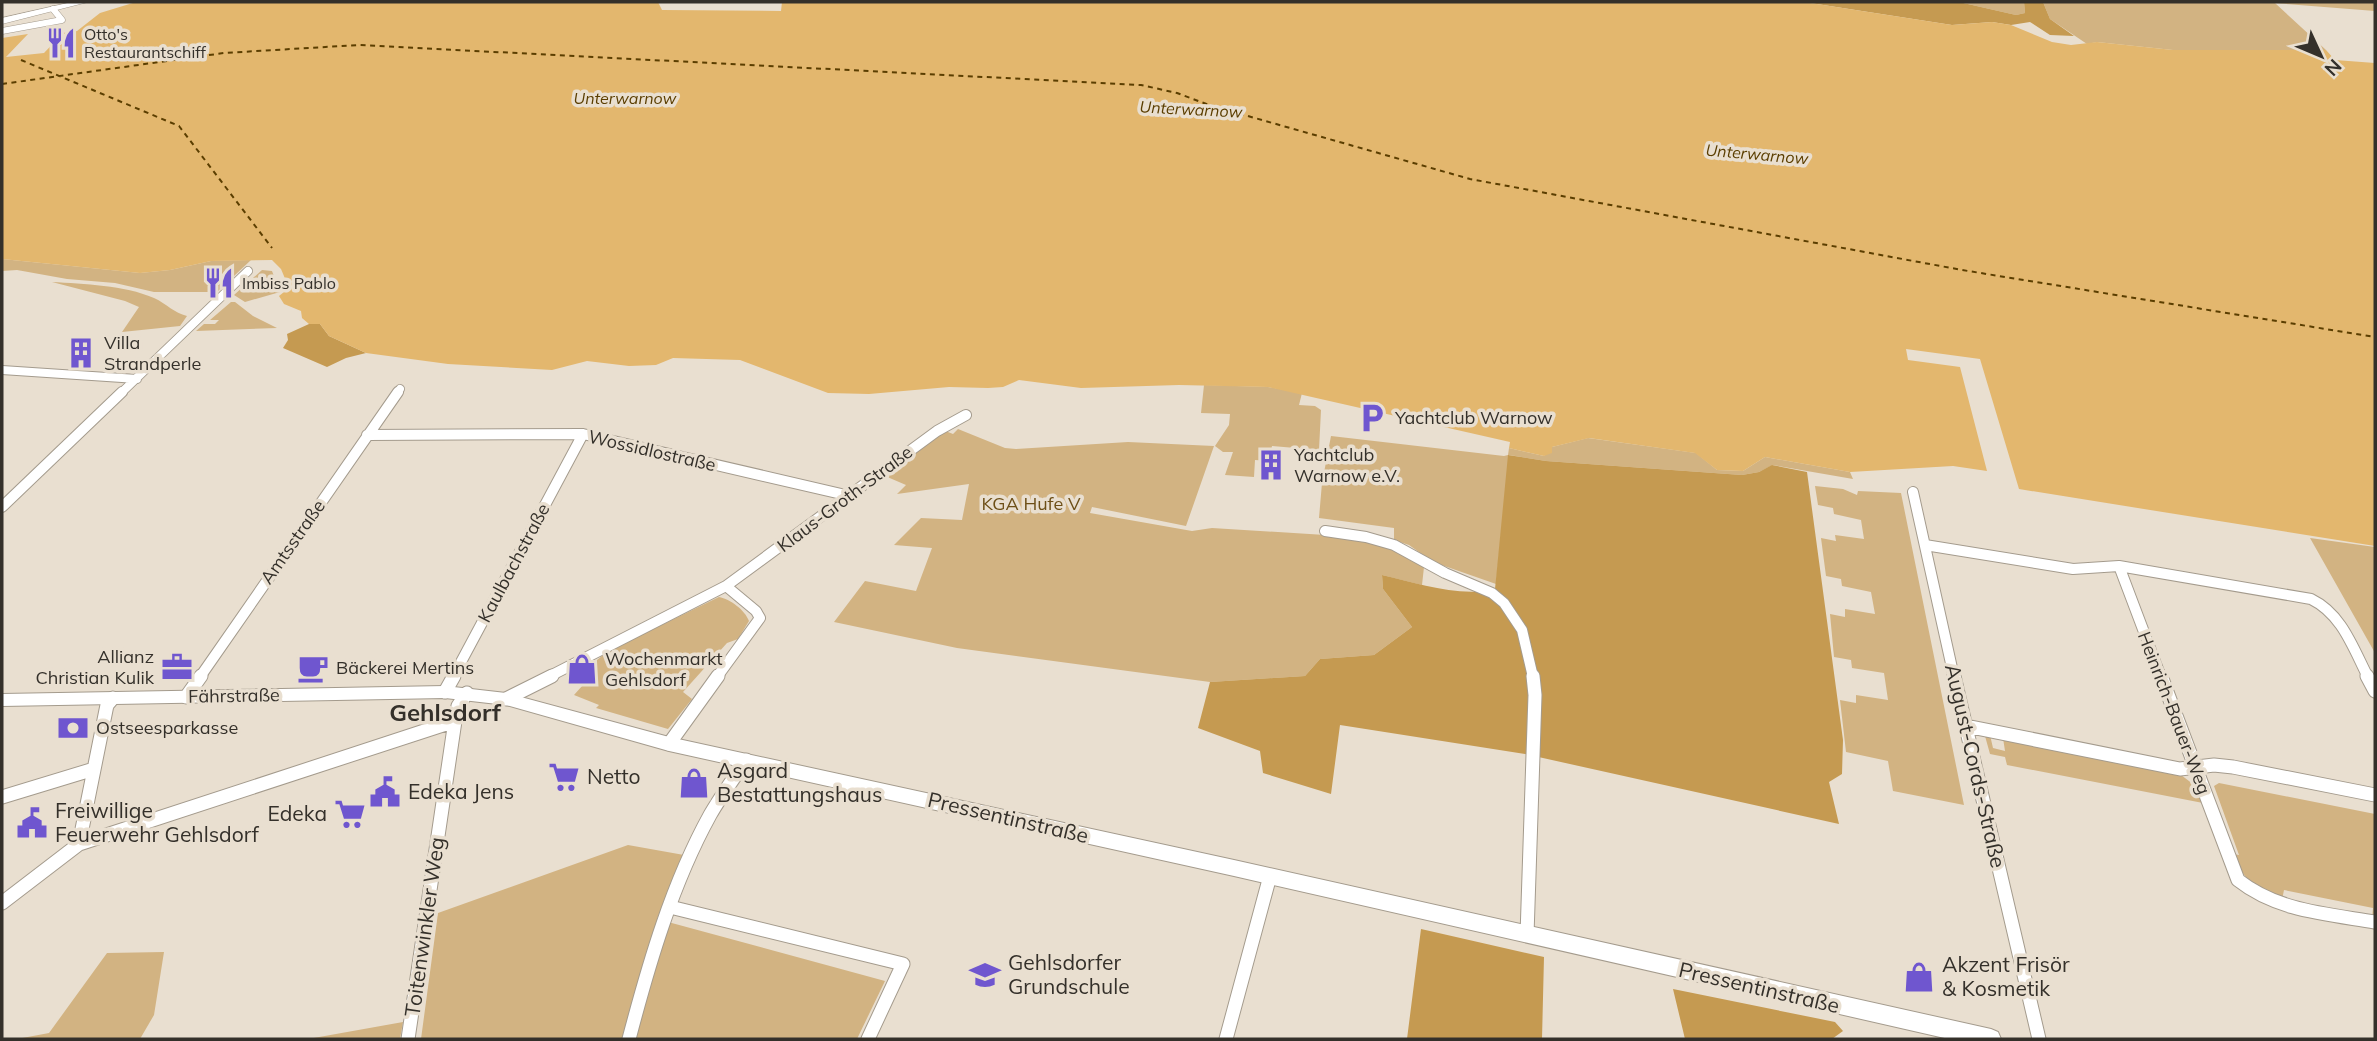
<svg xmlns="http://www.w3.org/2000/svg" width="2377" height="1041" font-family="Mulish,sans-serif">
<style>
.green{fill:#d2b382}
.forest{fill:#c59a51}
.water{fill:#e3b76e}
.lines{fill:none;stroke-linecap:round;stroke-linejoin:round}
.ferry{stroke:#5b3e00;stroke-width:2;stroke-dasharray:5 4.5;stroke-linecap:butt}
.minor-far3-casing{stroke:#a49b8d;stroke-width:7}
.minor-far2-casing{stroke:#a49b8d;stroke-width:10}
.minor-far1-casing{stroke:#a49b8d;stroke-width:12}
.minor-casing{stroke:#a49b8d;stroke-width:15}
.tertiary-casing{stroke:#a49b8d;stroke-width:2}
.primary-casing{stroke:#a49b8d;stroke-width:1}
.minor-far3{stroke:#fff;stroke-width:6}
.minor-far2{stroke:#fff;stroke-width:8}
.minor-far1{stroke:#fff;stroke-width:10}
.minor{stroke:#fff;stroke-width:13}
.tertiary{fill:#fff;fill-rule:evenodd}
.primary{fill:#fff;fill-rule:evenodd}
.labels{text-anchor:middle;stroke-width:7;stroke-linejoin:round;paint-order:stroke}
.far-poi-label{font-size:16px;fill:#34302a;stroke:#e9dfd0;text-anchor:start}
.far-water-label{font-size:16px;font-style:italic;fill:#5b3e00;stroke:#e9dfd0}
.poi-label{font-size:18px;fill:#34302a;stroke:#e9dfd0;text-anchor:start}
.street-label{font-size:18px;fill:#34302a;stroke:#e9dfd0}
.park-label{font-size:18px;fill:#6d4f17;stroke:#e9dfd0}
.near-street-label{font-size:21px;fill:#34302a;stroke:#e9dfd0}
.near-poi-label{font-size:21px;fill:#34302a;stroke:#e9dfd0;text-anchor:start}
.district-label{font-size:24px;font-weight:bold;fill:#34302a;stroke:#e9dfd0}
</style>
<rect width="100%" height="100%" fill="#e9dfd0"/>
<path class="green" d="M1959,2H2024L2025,13L2016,15Z
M2043,2H2375V11L2275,3L2326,50H2173L2097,42L2087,44L2050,19Z
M2,259L140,273L170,270L211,261L251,260L217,292H154L115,283L67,279L17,270L2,271Z
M262,270L272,271L280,292L245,302L234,295Z
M52,282C84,284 124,285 154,298C167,304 174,313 187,316L180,326L122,332L139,307L125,301Z
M231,302H235L253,316L277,328L196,331L204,324H215L219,320H210Z
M1204,385L1268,387L1302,393L1299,405L1315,406L1321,410L1319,450L1272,446L1269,461L1255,460L1254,477L1225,475L1233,452H1223L1215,446L1229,425L1230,414L1201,413Z
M958,429L1005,448L1016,449L1128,442L1214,446L1186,526L1092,507L1090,513L1192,531L1212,528L1341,536L1393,547L1424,567L1422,585L1382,575L1383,589L1412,627L1374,655L1320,659L1305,676L1210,682L957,648L834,622L865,581L916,591L932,548L894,545L921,518L962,520L969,484L897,494L906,485L885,476L943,430L953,434Z
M1331,436L1504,456L1508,455L1509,448L1544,456L1552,447L1588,438L1696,453L1717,470L1743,471L1765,457L1850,472L1853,479L1773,465L1759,472L1742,475L1546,461L1509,455L1496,584L1433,562L1409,545L1394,540V528L1319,518L1322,483Z
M1815,486L1843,489L1857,495L1858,491L1901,493L1964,805L1893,791L1888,761L1846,752L1840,700L1856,703V695L1888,700L1884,673L1852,668L1851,660L1834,657L1830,614L1845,617V609L1875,614L1871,592L1842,586L1841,579L1826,576L1821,538L1836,541L1835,535L1864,539L1861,520L1834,514L1833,508L1818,505Z
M2310,538L2375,547V653Z
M719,597C730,599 745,610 749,621L738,639L727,643L683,692L692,699L668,729L596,708L599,705L574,695L591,676L587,675L590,670L586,669L608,651Z
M1990,735L1993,748L2005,751L2003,738L2181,775L2197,787L2203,803L2007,765L2005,757L1990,754L1985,736Z
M2219,783L2375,814V918H2372L2373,908L2284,890L2282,900C2257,886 2243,882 2233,854L2239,855L2214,786Z
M628,845L684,855L657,919L885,981L857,1039H421L438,913Z
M164,952L154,1015L140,1039H17L49,1033L107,953Z
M403,1022L400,1039H308Z"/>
<path class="forest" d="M1804,2H1959L2016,15L2025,13L2024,2H2043L2050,19L2074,36L2050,35L2030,22L2011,25L1992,22L1952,25Z
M309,324H320L329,336L366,353L346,358L327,367L283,348L288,340L287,334Z
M1508,455L1546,461L1742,475L1759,472L1772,465L1807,472L1843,740L1842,774L1829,782L1839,824L1525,754L1340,725L1331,794L1263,773L1260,751L1198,728L1210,682L1305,676L1320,659L1374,655L1412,627L1383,589L1382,575C1417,583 1460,598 1495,589Z
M1421,929L1544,957L1542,1039H1407Z
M1673,989L1835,1022L1843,1031L1832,1039H1685Z"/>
<path class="water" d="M136,2H658L662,10L781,11L782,2H1804L1952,25L1992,22L2011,25L2052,42L2071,45L2097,42L2173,50H2326L2335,60L2375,63V546L2019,489L1980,359L1906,349L1908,360L1960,367L1987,471L1953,466L1850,472L1765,457L1743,471L1717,470L1695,453L1589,438L1552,447V453L1544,456L1509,448L1510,442L1268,387L1179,385L1081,388L1019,380L1003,387L988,388L949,387L869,394L828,393L740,360L673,358L656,365L629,366L587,361L552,370L448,364L366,353L329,336L320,324H309L302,318L301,311L284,304L279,296L289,288L281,269L272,260L211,261L170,270L140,273L2,259V38L28,34L6,57L44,53L63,33L77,31L100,13Z"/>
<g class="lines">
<path class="ferry" d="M21,60L179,126L272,248
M2,84L224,53L359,45L1141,85L1177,93L1209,105L1470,179L1962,270L2375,337"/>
<g class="minor-far3-casing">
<path id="minor-far3" d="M2,31L62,20L53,9"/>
</g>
<g class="minor-far2-casing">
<path id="minor-far2" d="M2,370L137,379
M120,394L248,271
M397,394L400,389"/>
</g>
<g class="minor-far1-casing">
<path id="minor-far1" d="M367,435L583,434L850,496
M1913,492L1954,677
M2,507L122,392
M1325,531L1366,537L1394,545L1445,573L1492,593L1504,603L1522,630L1533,677
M1925,545L2073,569L2119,566L2311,599C2342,614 2353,648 2368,677
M2119,566L2161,677
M200,677L398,392
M453,677L583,434
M548,677L726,586L937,431L966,415
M717,677L760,618L756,611L726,586"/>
</g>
<g class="minor-casing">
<path id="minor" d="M1954,676L2039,1039
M2161,676L2238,880C2277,911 2327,914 2375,922
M2367,676L2375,691
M445,692L454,676
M186,697L201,676
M506,699L552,676
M1966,726L2180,769L2214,765L2233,767L2375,795
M669,744L718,676
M2,797L94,769
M79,844L107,705L113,698
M2,903L79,844L455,721
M670,907L903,964L868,1039
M1527,935L1535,695L1533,676
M408,1039L455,721L458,706L467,693
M629,1039C649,963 672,884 710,815C721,796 734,778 746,760
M1226,1039L1270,876"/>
</g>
<g class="tertiary-casing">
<path id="tertiary" d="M445,686L506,693L669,737L1234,860L1991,1029L1998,1032L2001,1039H1949L1234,876L669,751L506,705L445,698L2,706V694Z"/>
</g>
<g class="primary-casing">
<path id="primary" d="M72,2H88L2,24V18Z"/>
</g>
<use href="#minor-far3" class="minor-far3"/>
<use href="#minor-far2" class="minor-far2"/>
<use href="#minor-far1" class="minor-far1"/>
<use href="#minor" class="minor"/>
<use href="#tertiary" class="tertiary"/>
<use href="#primary" class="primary"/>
</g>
<defs>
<g id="restaurant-bare" transform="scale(2.415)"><path d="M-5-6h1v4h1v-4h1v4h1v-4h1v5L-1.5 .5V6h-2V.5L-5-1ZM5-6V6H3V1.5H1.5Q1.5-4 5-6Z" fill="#6f56cf" stroke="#e9dfd0" stroke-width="2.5" paint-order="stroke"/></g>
<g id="building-bare" transform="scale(2.415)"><path d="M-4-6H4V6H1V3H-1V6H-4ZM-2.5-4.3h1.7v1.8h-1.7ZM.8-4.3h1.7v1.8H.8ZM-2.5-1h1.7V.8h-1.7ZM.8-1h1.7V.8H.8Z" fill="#6f56cf" stroke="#e9dfd0" stroke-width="2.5" paint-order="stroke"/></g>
<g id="parking-bare" transform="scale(2.415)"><path d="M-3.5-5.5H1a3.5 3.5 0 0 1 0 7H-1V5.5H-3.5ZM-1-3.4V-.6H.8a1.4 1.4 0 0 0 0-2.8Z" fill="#6f56cf" stroke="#e9dfd0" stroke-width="2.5" paint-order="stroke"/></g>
<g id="office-bare" transform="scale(2.415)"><path d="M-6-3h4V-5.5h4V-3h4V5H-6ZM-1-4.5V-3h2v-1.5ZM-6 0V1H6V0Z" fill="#6f56cf" stroke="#e9dfd0" stroke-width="2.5" paint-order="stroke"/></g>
<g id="cafe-bare" transform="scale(2.415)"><path d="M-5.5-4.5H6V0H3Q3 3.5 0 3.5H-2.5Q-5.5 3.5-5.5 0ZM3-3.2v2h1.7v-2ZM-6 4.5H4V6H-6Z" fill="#6f56cf" stroke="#e9dfd0" stroke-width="2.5" paint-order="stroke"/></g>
<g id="shop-bare" transform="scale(2.415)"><path d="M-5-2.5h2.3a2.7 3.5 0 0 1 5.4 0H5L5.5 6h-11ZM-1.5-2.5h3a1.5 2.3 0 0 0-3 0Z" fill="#6f56cf" stroke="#e9dfd0" stroke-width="2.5" paint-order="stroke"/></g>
<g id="bank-bare" transform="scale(2.415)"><path d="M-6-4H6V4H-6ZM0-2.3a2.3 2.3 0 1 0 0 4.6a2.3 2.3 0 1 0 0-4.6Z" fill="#6f56cf" stroke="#e9dfd0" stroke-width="2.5" paint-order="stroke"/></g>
<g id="supermarket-bare" transform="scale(2.415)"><path d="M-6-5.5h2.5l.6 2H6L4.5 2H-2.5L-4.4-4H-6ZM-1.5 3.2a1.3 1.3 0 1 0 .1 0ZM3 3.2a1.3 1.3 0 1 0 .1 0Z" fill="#6f56cf" stroke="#e9dfd0" stroke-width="2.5" paint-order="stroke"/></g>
<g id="civic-bare" transform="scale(2.415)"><path d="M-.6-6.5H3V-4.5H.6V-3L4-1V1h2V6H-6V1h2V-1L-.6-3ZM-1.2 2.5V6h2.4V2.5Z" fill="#6f56cf" stroke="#e9dfd0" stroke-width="2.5" paint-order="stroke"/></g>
<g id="school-bare" transform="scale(2.415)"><path d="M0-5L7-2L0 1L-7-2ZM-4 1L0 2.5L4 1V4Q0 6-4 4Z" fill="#6f56cf" stroke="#e9dfd0" stroke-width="2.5" paint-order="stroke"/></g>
</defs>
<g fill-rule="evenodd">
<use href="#restaurant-bare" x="61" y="43"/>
<use href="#restaurant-bare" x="219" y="283"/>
<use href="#building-bare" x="81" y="353"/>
<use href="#parking-bare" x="1372" y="418"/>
<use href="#building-bare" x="1271" y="465"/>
<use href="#office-bare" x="177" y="667"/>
<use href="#cafe-bare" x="313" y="668"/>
<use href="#shop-bare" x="582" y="669"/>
<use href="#bank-bare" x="73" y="728"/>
<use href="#supermarket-bare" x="564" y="777"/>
<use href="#shop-bare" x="694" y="783"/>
<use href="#civic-bare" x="385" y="792"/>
<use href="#supermarket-bare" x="350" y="814"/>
<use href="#civic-bare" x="32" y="823"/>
<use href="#school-bare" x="985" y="975"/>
<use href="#shop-bare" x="1919" y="977"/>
</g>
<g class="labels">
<g class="far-poi-label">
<text x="84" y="40">Otto's<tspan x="84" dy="18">Restaurantschiff</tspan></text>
<text x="242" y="289">Imbiss Pablo</text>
</g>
<g class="far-water-label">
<text x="625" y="104">Unterwarnow</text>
<text transform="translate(1191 109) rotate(3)" y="6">Unterwarnow</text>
<text transform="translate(1757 154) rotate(5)" y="6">Unterwarnow</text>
</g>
<g class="poi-label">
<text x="104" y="349">Villa<tspan x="104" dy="21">Strandperle</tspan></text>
<text x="1395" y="424">Yachtclub Warnow</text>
<text x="1294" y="461">Yachtclub<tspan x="1294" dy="21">Warnow e.V.</tspan></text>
<text x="154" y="663" text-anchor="end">Allianz<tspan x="154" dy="21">Christian Kulik</tspan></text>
<text x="605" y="665">Wochenmarkt<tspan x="605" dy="21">Gehlsdorf</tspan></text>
<text x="336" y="674">Bäckerei Mertins</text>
<text x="96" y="734">Ostseesparkasse</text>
</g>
<g class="street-label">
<text transform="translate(652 451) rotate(13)" y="6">Wossidlostraße</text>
<text transform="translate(845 499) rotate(-37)" y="6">Klaus-Groth-Straße</text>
<text transform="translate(293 542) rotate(-55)" y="6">Amtsstraße</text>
<text transform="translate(514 563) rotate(-62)" y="6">Kaulbachstraße</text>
<text transform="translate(234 696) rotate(-1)" y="6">Fährstraße</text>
<text transform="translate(2174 713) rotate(69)" y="6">Heinrich-Bauer-Weg</text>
</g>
<g class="park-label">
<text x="1031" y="510">KGA Hufe V</text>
</g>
<g class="near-street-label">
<text transform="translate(1975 766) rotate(77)" y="7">August-Cords-Straße</text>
<text transform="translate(1008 818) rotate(13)" y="7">Pressentinstraße</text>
<text transform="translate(425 927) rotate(-82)" y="7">Toitenwinkler Weg</text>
<text transform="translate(1759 988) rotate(13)" y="7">Pressentinstraße</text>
</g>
<g class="near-poi-label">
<text x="717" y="778">Asgard<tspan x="717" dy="24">Bestattungshaus</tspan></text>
<text x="587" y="784">Netto</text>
<text x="408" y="799">Edeka Jens</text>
<text x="55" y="818">Freiwillige<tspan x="55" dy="24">Feuerwehr Gehlsdorf</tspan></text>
<text x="327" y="821" text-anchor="end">Edeka</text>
<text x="1008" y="970">Gehlsdorfer<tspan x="1008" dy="24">Grundschule</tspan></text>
<text x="1942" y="972">Akzent Frisör<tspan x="1942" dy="24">&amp; Kosmetik</tspan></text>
</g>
<g class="district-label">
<text x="445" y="721">Gehlsdorf</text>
</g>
</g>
<rect width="2377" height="1041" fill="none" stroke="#34302a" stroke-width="7"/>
<g transform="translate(2321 56) rotate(134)" stroke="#e9dfd0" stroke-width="5" paint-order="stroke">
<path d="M0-5L12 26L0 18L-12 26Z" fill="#34302a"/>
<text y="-10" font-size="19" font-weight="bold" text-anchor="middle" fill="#34302a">N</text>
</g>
</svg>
